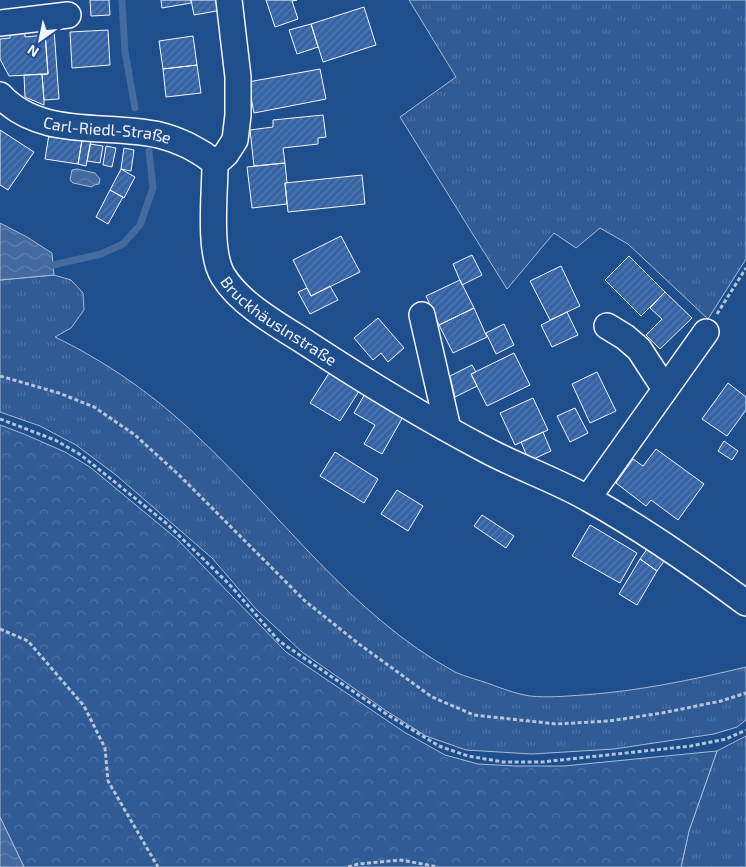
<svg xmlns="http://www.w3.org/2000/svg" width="746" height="867" font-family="'Exo 2',sans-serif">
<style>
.grass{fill:url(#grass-tufts);stroke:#a8bbd7}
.forest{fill:url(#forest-crowns);stroke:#a8bbd7}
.water{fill:url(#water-waves);stroke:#a8bbd7}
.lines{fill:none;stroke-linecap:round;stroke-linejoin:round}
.stream{stroke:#446ba0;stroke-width:7}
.building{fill:url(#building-hatch);stroke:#f2f6ff}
.minor-casing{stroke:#f2f6ff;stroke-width:28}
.path{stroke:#b3c4dc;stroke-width:3;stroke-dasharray:4 2.5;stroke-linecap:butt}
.minor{stroke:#1f4e8c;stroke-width:25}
.labels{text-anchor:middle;stroke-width:4;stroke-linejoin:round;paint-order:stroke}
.street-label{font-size:16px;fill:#f2f6ff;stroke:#1f4e8c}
</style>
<defs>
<pattern id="grass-tufts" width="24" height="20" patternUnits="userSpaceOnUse" patternTransform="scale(1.25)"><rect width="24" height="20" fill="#305b95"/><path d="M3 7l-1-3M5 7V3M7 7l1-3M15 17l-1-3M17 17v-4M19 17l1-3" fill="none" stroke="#4e73a5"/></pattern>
<pattern id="forest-crowns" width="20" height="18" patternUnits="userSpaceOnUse" patternTransform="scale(1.25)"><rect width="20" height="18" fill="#305b95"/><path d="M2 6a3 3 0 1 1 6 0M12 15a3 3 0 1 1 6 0" fill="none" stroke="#4e73a5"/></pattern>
<pattern id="water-waves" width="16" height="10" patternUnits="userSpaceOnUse" patternTransform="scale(1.25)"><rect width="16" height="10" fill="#446ba0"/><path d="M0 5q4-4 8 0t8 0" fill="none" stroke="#5f81ae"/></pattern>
<pattern id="building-hatch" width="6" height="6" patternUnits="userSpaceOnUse" patternTransform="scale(1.25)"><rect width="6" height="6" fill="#3563a3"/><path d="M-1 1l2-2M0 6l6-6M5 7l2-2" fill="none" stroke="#537ab1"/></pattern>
</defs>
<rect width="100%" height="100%" fill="#1f4e8c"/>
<path class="grass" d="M409,0H746V259L708,319L628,244L600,228L576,248L554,233L507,289L400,117L456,77Z
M54,275L71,280L83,293L84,310L71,328L55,337C107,362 155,396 197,436C282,515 351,615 455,672C466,677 479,680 490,684C503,689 517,694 530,696C547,698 566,696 583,695C639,691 692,680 746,667V720L737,727L714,734L614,749L532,754L466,750L426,736L385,710L302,652L256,609L212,558L116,475L76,445L40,426L0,412V280Z
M746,736V867H681L689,831L717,751Z"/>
<path class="forest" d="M0,425L24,434L65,452L90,467L177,539L286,652L404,732L445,755L478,764L516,766H564L717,751L689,831L681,867H24L0,817Z"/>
<path class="water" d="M77,169L95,173L100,179L99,184L94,185L92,187L73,183L70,180L72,170Z
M0,223L27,237L52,253L54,275L0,280Z
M0,817L24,867H0Z"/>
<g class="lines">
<path class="stream" d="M122,0L125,52L135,108
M53,265L101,254L123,244L140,225L153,188L149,151"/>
</g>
<path class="building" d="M90,0H109L110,15L91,16Z
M161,0H191V3L162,8Z
M191,0H220L222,10L194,15Z
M266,0H297L292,1L298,19L275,27Z
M364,7L376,45L323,62L311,24Z
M311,24L318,47L297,54L289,30Z
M45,29H54L59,99L44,100L42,74H48Z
M108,30L110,65L72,68L70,32Z
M25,33V37L45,35L48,74L9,76L0,59V39L10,38V34Z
M193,36L197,65L163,69L159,41Z
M197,65L201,93L166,97L163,69Z
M320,69L326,99L254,113L248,82Z
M42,74L44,100V105L25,97L24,75Z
M323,115L326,137L318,138V144L283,148L285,163L254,166L250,130L273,127V120Z
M0,130L34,152L8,190L0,185Z
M49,134L82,140L78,164L45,159Z
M82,140L91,142L86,166L78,164Z
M90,144L103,146L100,163L87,161Z
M106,146L116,148L112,167L103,165Z
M124,148L134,150L131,171L121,169Z
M285,163L287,183H285L287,204L252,208L247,167Z
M121,169L135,177L124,198L110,190Z
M362,175L365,204L288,212L285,183Z
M110,190L123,197L108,224L96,217Z
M341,236L360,272L311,296L293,260Z
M472,255L482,275L462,285L453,264Z
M629,256L665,292L641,316L605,280Z
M561,266L580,306L550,320L530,281Z
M460,280L474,308L439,325L426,296Z
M330,286L338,300L310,314L298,292L307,288L311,296Z
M665,292L692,318L660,349L646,335L662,319L650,308Z
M474,308L487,337L453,353L439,325Z
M567,312L578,335L552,347L541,325Z
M378,318L404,348L388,362L381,353L373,360L354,338Z
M504,324L514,345L496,354L486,333Z
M514,353L530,385L487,406L471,374Z
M472,365L476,372L471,374L477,386L455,397L450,376Z
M331,370L361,388L340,421L310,403Z
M597,372L616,411L590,423L572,384Z
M728,383L746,397V410L727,436L702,419Z
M366,392L404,415L382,454L364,444L375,425L354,413Z
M533,398L548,430L515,445L500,413Z
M575,408L588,433L570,442L557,416Z
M543,432L551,451L529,461L521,442Z
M724,441L738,451L732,460L718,451Z
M656,449L704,484L678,520L651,500L646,506L616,483L633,459L643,466Z
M335,452L378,479L364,503L320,476Z
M397,490L423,506L408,531L381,514Z
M482,515L514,536L506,548L474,526Z
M590,525L637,553L620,583L572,556Z
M650,545L667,557L657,571L640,559Z
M640,559L657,571L637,605L619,594Z"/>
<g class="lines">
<g class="minor-casing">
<g id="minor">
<path id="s1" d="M229,0L238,77V115L235,140L226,154L215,164C215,193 208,252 223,276C241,305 280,326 308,344C366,382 425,418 486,450C520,468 556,480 589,499C643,529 696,566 746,603"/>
<path d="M0,23L68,15"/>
<path id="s2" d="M0,95C40,139 106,123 159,135C168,137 178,141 187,145C198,151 207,155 215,164"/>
<path d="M422,315L448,429"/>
<path d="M607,326L625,337L639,349L665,389"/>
<path d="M588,498L706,332"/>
</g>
</g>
<path class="path" d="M717,314L746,268
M0,376L59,393L94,407L135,435L179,475L305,601L359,644L432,697L474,715L556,724L609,721L662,713L721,701L746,693
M0,419L55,440L81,455L166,523L229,584L279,641L388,715L439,746L468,756L503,762H542L691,746L726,739L746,730
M0,629L28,641L84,706L105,748L108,781L158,867
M348,867L358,864L401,860L438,867"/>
<use href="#minor" class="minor"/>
</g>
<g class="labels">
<g class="street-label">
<text dy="6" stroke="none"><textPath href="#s2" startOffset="116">Carl-Riedl-Straße</textPath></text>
<text dy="6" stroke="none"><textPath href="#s1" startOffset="358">Bruckhäuslnstraße</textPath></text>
</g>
</g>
<g transform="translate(40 40) rotate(213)" stroke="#1f4e8c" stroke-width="4" paint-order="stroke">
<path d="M0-4L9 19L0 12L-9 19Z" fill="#f2f6ff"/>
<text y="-8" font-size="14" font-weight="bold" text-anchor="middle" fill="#f2f6ff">N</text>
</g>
</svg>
